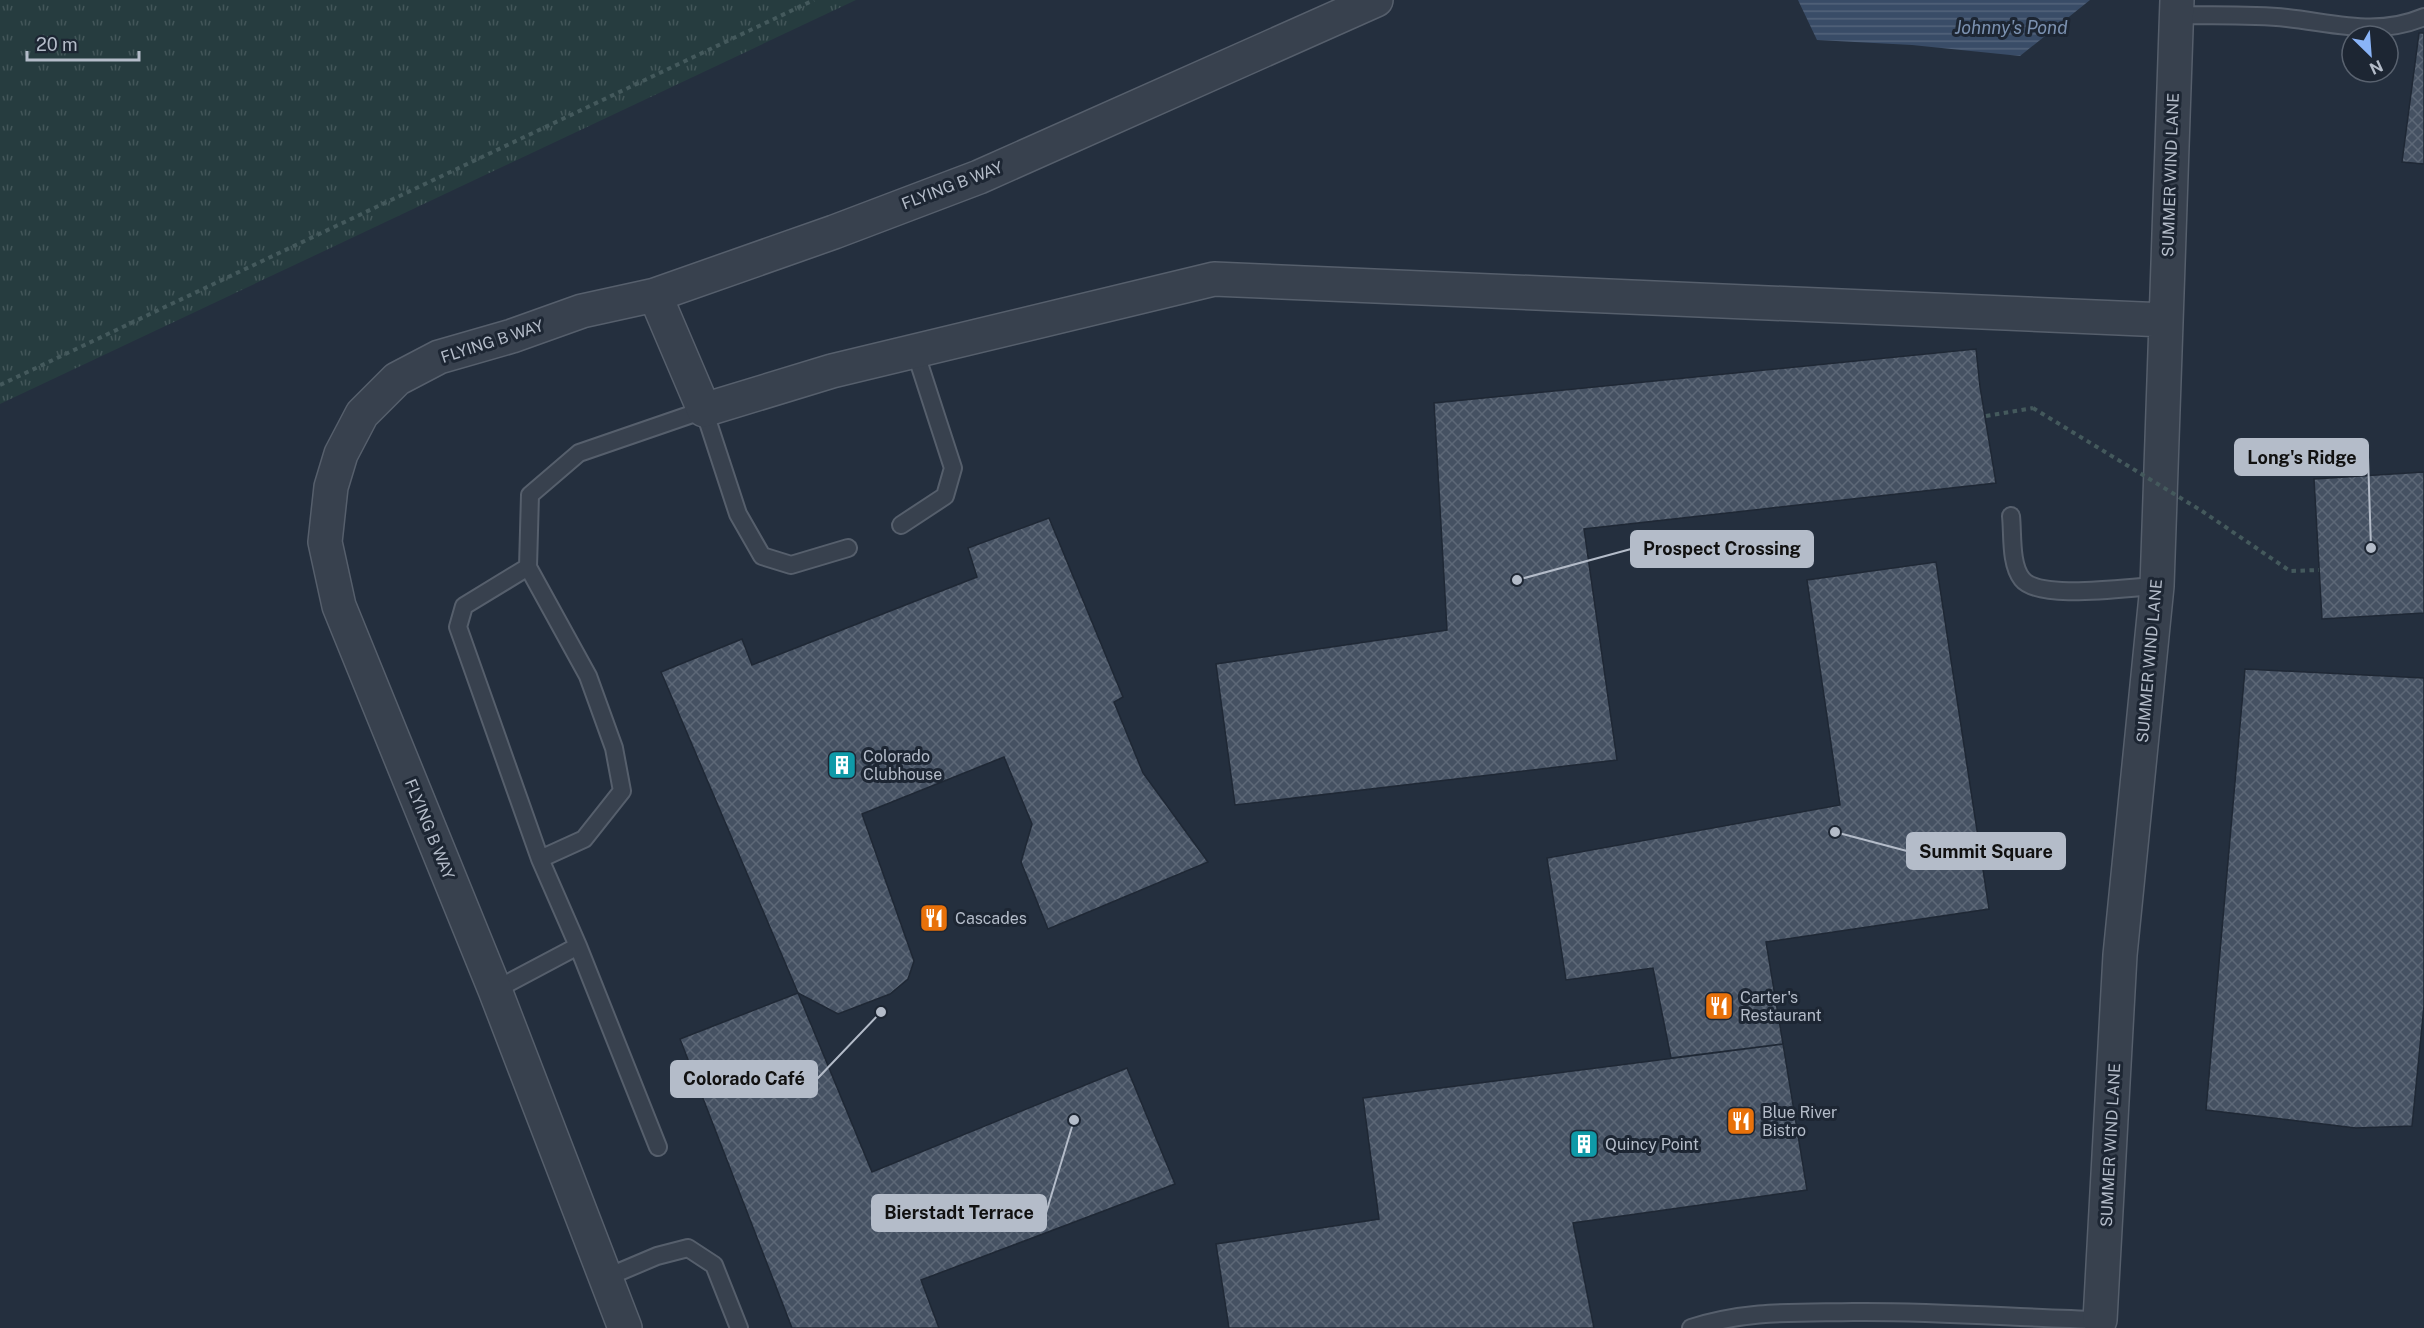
<svg xmlns="http://www.w3.org/2000/svg" width="2424" height="1328" font-family="'Public Sans',sans-serif">
<style>
.grass{fill:url(#grass-tufts)}
.water{fill:url(#water-rules)}
.building{fill:url(#building-cross-hatch);stroke:#1f2835;stroke-width:1.5}
.lines{fill:none;stroke-linecap:round;stroke-linejoin:round}
.lane-casing{stroke:#565f6c;stroke-width:20}
.street-casing{stroke:#565f6c;stroke-width:36}
.path{stroke:#44595c;stroke-width:4;stroke-dasharray:4.5 4.5;stroke-linecap:butt}
.lane{stroke:#38414e;stroke-width:16}
.street{stroke:#38414e;stroke-width:33}
.path-bridge{stroke:#44595c;stroke-width:4;stroke-dasharray:4.5 4.5;stroke-linecap:butt}
.labels{text-anchor:middle;stroke-width:6;stroke-linejoin:round;paint-order:stroke}
.street-label{font-size:16px;fill:#b4bcc9;stroke:#1d2633}
.poi-label{font-size:16px;fill:#b4bcc9;stroke:#1d2633;text-anchor:start}
.water-label{font-size:18px;font-style:italic;fill:#7c92b1;stroke:#1d2633}
.leader{fill:none;stroke:#b4bcc9;stroke-width:2}
.callout-dot{fill:#b4bcc9;stroke:#1d2633;stroke-width:2}
.callout{fill:#b4bcc9;stroke:#b4bcc9;stroke-width:2}
.callout-label{font-size:18px;text-anchor:middle;font-weight:bold;fill:#111}
</style>
<defs>
<pattern id="grass-tufts" width="24" height="20" patternUnits="userSpaceOnUse" patternTransform="scale(1.5)"><rect width="24" height="20" fill="#263c3f"/><path d="M3 7l-1-3M5 7V3M7 7l1-3M15 17l-1-3M17 17v-4M19 17l1-3" fill="none" stroke="#435659"/></pattern>
<pattern id="water-rules" width="6" height="5" patternUnits="userSpaceOnUse" patternTransform="scale(1.5)"><rect width="6" height="5" fill="#394c67"/><path d="M0 2.5h6" fill="none" stroke="#53647b"/></pattern>
<pattern id="building-cross-hatch" width="8" height="8" patternUnits="userSpaceOnUse" patternTransform="scale(1.5)"><rect width="8" height="8" fill="#455162"/><path d="M0 0l8 8M0 8l8-8" fill="none" stroke="#5d6877"/></pattern>
</defs>
<rect width="100%" height="100%" fill="#242f3e"/>
<path class="grass" d="M0,0H856L0,404Z"/>
<path class="water" d="M1798,0H2090L2020,56L1912,45L1817,40Z"/>
<path class="building" d="M2419,33H2424V164L2402,162Z
M1976,349L1980,387L1996,483L1584,529L1617,760L1235,805L1216,664L1447,630L1434,403Z
M2424,472V613L2322,619L2314,479Z
M1049,518L1123,697L1114,702L1143,773L1208,862L1048,929L1021,862L1032,824L1004,757L862,814L914,961L908,979L890,994L838,1014L798,993L661,672L742,639L752,665L977,577L968,548Z
M1936,562L1989,909L1766,942L1783,1044L1671,1058L1653,968L1566,980L1547,858L1840,805L1807,580Z
M2245,669L2424,678V1006L2412,1126L2356,1128L2206,1110Z
M798,993L872,1172L1127,1068L1175,1184L921,1280L939,1328H792L680,1039Z
M1783,1044L1807,1190L1573,1223L1594,1328H1229L1216,1244L1379,1219L1363,1098Z"/>
<g class="lines">
<g class="lane-casing">
<path id="lane" d="M2175,15C2212,16 2250,14 2287,18C2334,23 2377,37 2424,17
M2011,516C2013,534 2010,564 2022,579C2039,601 2129,587 2157,586
M901,525L945,496L953,468L915,351
M528,567L464,606L458,627L540,859
M578,946L658,1147
M495,990L578,946L540,859L584,839L622,791L614,748L588,676L528,567L530,495L579,453L704,410L738,514L762,556L791,565L848,548
M605,1278L657,1256L688,1248L714,1265L739,1328
M1691,1328C1748,1310 1794,1313 1853,1312C1936,1311 2018,1318 2100,1320"/>
</g>
<g class="street-casing">
<path id="street" d="M655,295L704,410L832,371L1214,279L2165,320
M2100,1320L2120,955L2157,586L2177,0
M625,1328L495,990L339,606L325,542L331,487L341,454L362,414L397,379L439,357L512,336L582,311L655,295L834,232L979,177L1376,0"/>
</g>
<path class="path" d="M0,385L814,0
M1986,416L2033,408
M2202,511L2290,571L2319,570"/>
<use href="#lane" class="lane"/>
<use href="#street" class="street"/>
<path class="path-bridge" d="M2033,408L2202,511"/>
</g>
<defs>
<g id="building-square" transform="scale(1.5)"><rect x="-9" y="-9" width="18" height="18" rx="4" fill="#0f9aa8" stroke="#1d2633"/><path d="M-4-6H4V6H1V3H-1V6H-4ZM-2.5-4.3h1.7v1.8h-1.7ZM.8-4.3h1.7v1.8H.8ZM-2.5-1h1.7V.8h-1.7ZM.8-1h1.7V.8H.8Z" fill="#fff"/></g>
<g id="restaurant-square" transform="scale(1.5)"><rect x="-9" y="-9" width="18" height="18" rx="4" fill="#e8710a" stroke="#1d2633"/><path d="M-5-6h1v4h1v-4h1v4h1v-4h1v5L-1.5 .5V6h-2V.5L-5-1ZM5-6V6H3V1.5H1.5Q1.5-4 5-6Z" fill="#fff"/></g>
</defs>
<g fill-rule="evenodd">
<use href="#building-square" x="842" y="765"/>
<use href="#restaurant-square" x="934" y="918"/>
<use href="#restaurant-square" x="1719" y="1006"/>
<use href="#restaurant-square" x="1741" y="1121"/>
<use href="#building-square" x="1584" y="1144"/>
</g>
<g class="labels">
<g class="street-label">
<text transform="translate(2170 175) rotate(-88)" y="6">SUMMER WIND LANE</text>
<text transform="translate(952 185) rotate(-21)" y="6">FLYING B WAY</text>
<text transform="translate(492 341) rotate(-18)" y="6">FLYING B WAY</text>
<text transform="translate(2149 661) rotate(-85)" y="6">SUMMER WIND LANE</text>
<text transform="translate(430 829) rotate(68)" y="6">FLYING B WAY</text>
<text transform="translate(2110 1145) rotate(-87)" y="6">SUMMER WIND LANE</text>
</g>
<g class="poi-label">
<text x="863" y="762">Colorado<tspan x="863" dy="18">Clubhouse</tspan></text>
<text x="955" y="924">Cascades</text>
<text x="1740" y="1003">Carter's<tspan x="1740" dy="18">Restaurant</tspan></text>
<text x="1762" y="1118">Blue River<tspan x="1762" dy="18">Bistro</tspan></text>
<text x="1605" y="1150">Quincy Point</text>
</g>
<g class="water-label">
<text x="2011" y="34">Johnny's Pond</text>
</g>
</g>
<path class="leader" d="M2371 548L2368 457M1517 580L1631 549M1835 832L1907 851M881 1012L817 1079M1074 1120L1046 1213"/>
<g class="callout-dot">
<circle cx="2371" cy="548" r="6"/>
<circle cx="1517" cy="580" r="6"/>
<circle cx="1835" cy="832" r="6"/>
<circle cx="881" cy="1012" r="6"/>
<circle cx="1074" cy="1120" r="6"/>
</g>
<g class="callout">
<rect x="2235" y="439" width="133" height="36" rx="6"/>
<rect x="1631" y="531" width="182" height="36" rx="6"/>
<rect x="1907" y="833" width="158" height="36" rx="6"/>
<rect x="671" y="1061" width="146" height="36" rx="6"/>
<rect x="872" y="1195" width="174" height="36" rx="6"/>
</g>
<g class="callout-label">
<text x="2302" y="464">Long's Ridge</text>
<text x="1722" y="555">Prospect Crossing</text>
<text x="1986" y="858">Summit Square</text>
<text x="744" y="1085">Colorado Café</text>
<text x="959" y="1219">Bierstadt Terrace</text>
</g>
<g transform="translate(2370 54) rotate(155)"><circle r="28" fill="#1d2633" stroke="#59626f" stroke-width="1.5"/>
<path d="M0-4.5L10 22L0 15L-10 22Z" fill="#8ab4f8"/>
<text y="-9" font-size="16" font-weight="bold" text-anchor="middle" fill="#b4bcc9">N</text>
</g>
<path d="M27 51v9h112v-9" fill="none" stroke="#b4bcc9" stroke-width="3"/>
<text x="36" y="51" font-size="18" fill="#b4bcc9" stroke="#1d2633" stroke-width="4.5" paint-order="stroke">20 m</text>
</svg>
